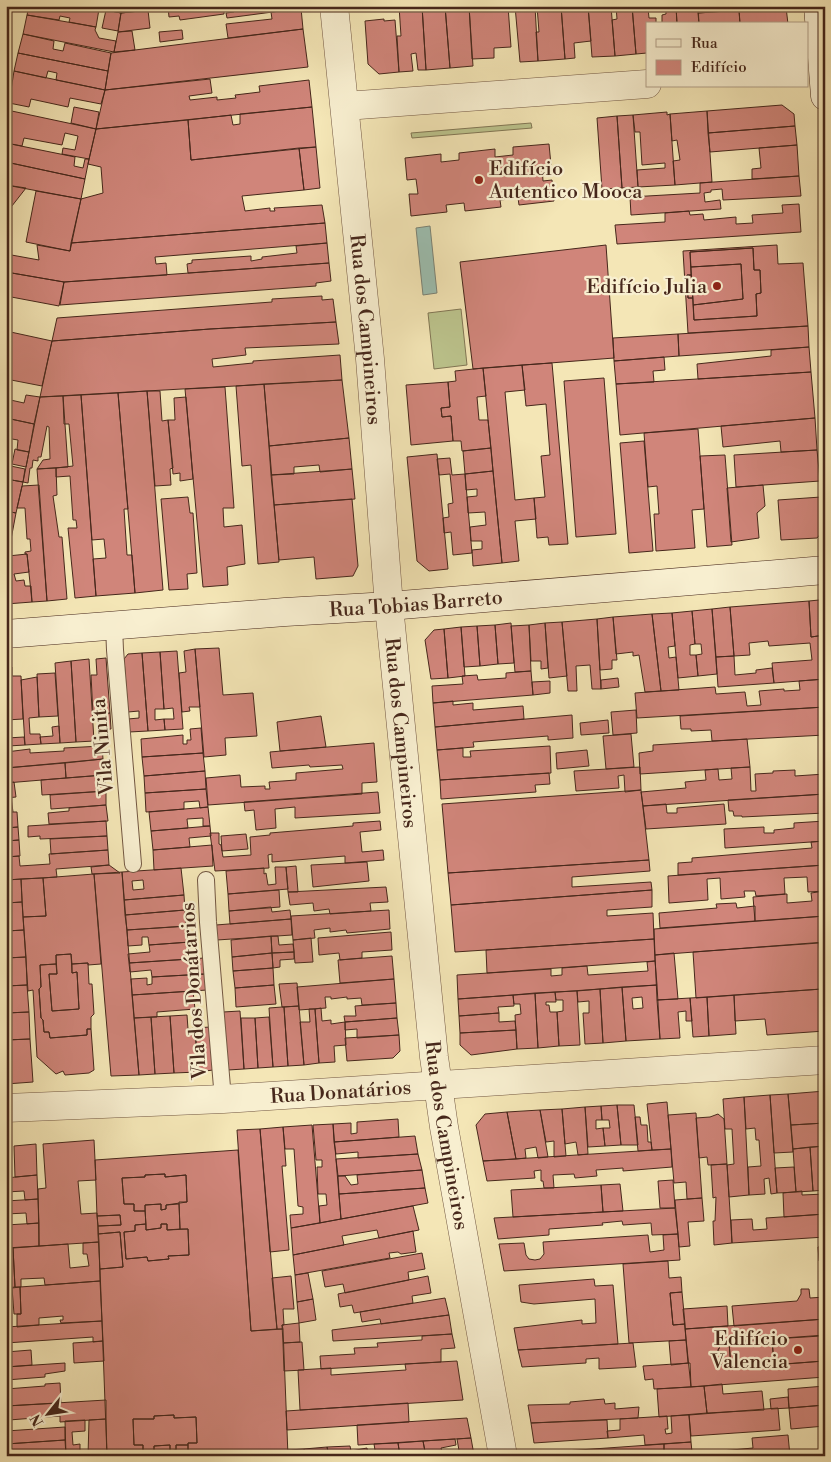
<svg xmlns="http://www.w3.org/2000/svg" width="831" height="1462" font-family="'Libre Bodoni',serif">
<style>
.green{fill:#bcc48d;stroke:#817654}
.water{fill:#9cbfb1;stroke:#7a8275}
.building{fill:#d0857a;stroke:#46271b;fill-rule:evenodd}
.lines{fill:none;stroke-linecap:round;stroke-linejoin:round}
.lane-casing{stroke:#725742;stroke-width:18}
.street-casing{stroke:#725742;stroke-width:29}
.secondary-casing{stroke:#46271b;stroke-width:29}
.lane{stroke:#f8efd0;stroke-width:16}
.street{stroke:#f8efd0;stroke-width:28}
.secondary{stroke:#f8efd0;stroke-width:28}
.poi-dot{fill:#8f2418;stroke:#f8efd0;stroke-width:2}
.labels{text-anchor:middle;stroke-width:4.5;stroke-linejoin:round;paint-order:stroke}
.poi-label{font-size:20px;fill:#46271b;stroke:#f8efd0;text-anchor:end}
.street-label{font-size:20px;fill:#46271b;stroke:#f8efd0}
</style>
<rect width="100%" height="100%" fill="#f4e6b6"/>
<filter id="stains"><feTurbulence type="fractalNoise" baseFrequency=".004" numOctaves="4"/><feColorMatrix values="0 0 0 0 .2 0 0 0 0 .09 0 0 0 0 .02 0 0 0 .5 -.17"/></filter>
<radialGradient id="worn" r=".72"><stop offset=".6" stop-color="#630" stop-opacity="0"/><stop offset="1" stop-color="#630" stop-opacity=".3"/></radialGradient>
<path class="green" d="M531,123L532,128L412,138L411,133Z
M461,309L467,365L434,369L428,313Z"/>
<path class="water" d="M430,226L437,293L423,295L416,228Z"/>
<path class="building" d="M29,6H85L99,9L96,27L69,22L70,18L60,16L59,20L27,15Z
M85,6H122L121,13Z
M122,6H140V11L121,13Z
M175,6H288V10L227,18L226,13L234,12L233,7L224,9V14L180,20L179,16L169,17L168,7Z
M363,6H394V8L364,11Z
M399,6H422L426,70H418L416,53L411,54L413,71L399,72L397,36H401Z
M422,6H445L450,68L426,70Z
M445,6H469L473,66L450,68Z
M469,6H508L511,47L494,48V58L472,59Z
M515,6H535L538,61L520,62Z
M537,6H561L565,59L538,61L536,32H539Z
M561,6H588L591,41L574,43L575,58L565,59Z
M588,6H611L615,56L592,57Z
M616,6H632L636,54L615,56L612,20L617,19Z
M632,6H650V8H648L649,18H656V24H647V53L636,54Z
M666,6H676L677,24H662V15L666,14Z
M676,6H698L699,24H677Z
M698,6H786V7L698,13Z
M786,7L788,24H740L739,10Z
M301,8L303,29L228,38L226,24L272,19L271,12Z
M106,10L121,13L118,31L102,28Z
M148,10L150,28L118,32L121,13Z
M739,10L740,24H699L698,13Z
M27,15L96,27L95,30L99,38L116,41L114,52L23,34Z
M384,19V21L395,20L399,72L379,74L368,64L365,21Z
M303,29L308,67L105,90L111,53Z
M182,30L183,39L160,42L159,32Z
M132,31L135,50L114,52L118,32Z
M23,34L54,41L53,49L63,51L65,43L111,53L108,71L18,53Z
M18,53L108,71L105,90L56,80L57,73L48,71L46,78L14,71Z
M14,71L105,90L101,104L70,98L68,107L31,99L29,107L9,103Z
M210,79L212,93L189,96L190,100L217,97V100L236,98L235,95L260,92L259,86L309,80L312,107L96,129L105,90Z
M782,105L794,114L795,126L708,133L707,111Z
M74,107L99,112L96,129L71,123Z
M312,107L316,147L191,160L188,120L231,115L233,125L240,124V114Z
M7,110L96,129L89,159L62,154L63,148L75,150L78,136L65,133L62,145L24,138L22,146L6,143Z
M707,111L712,182L675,185L673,161L680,160L677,140L672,141L670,114Z
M667,112V115L670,114L675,185L638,187L637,170L665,168V163L642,165L640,132H635L633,115Z
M633,115L638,187L622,188L617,116Z
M617,116L622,188L602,189L597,118Z
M188,120L191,160L299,148L304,190L242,196L245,211L270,208V211H275L274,208L322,205L325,223L71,243L81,199L103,193L101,167L88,164L96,129Z
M795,126L797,145L710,152L708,133Z
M6,143L75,157L74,166L83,168L85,159H89L85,179L6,162Z
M549,144L551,165L542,166L543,181L552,180L554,201L519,205L518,198L500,200L501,207L465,211L464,203L446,205L447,212L411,216L409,194H418L416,179L407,180L405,158L441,154V162L459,160V153L495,149V157L513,155V147Z
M797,145L799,176L752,179V169L761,168L759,148Z
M316,147L320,188L304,190L299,148Z
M6,162L85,179L81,199L6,185Z
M799,176L801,196L723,200L722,189L711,190V192L704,193L705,202L720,200L721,209L631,215L630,197L700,193V183Z
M6,185L26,188L8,211L6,210Z
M36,191L81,199L70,251L26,242Z
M799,204L801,232L617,244L615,225L665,222V213L689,211L690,215L703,214L704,220L736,217V224L753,223L752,215L783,213L782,205Z
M325,223L327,243L155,257L156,264L166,263L167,275L64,282L6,272V254L39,260L37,245L70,251L71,243Z
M327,243L329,263L188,273L187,264L192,263V260L251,256V261L262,259V257L297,253L296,246Z
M606,245L614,358L473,369L460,262Z
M777,245L778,264L803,263L808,326L688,333L683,251ZM753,248L754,270H760L761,293L756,294L757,316L694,320L693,298H688L687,275H691L690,252Z
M753,248L754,270H760L761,293L756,294L757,316L694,320L693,305L743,299L741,264L691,267L690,252Z
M329,263L331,281L316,283V286L60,305L64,282Z
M741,264L743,299L693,305L691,267Z
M6,272L64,282L59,306L6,296Z
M687,275H691L693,298H688Z
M322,296V300L333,299L336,322L210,329L52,341L57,318L272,302V299Z
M336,322L339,344L245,348L246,355L212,359L213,367L253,363V361L340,355L342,380L40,397L52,341L210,329Z
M808,326L809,347L679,356L678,334Z
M6,331L52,341L42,386L6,379Z
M678,334L679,356L614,361L613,338Z
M809,347L811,372L698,379L697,364L771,356V350Z
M664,357L665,370L653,371L654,382L616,384L614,361Z
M552,363L568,544L549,545L548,537L537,538L534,498L545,497L541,456L550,455L546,404L526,406L522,365Z
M522,365L525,390L505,392L515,500L534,498L536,519L515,521L519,561L502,563L483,368Z
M483,368L486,396L477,397L479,420H488L491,448L462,451L461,441H453L451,416L442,417L441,408L450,407L448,382L456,381L455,371Z
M811,372L815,418L620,435L616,384Z
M604,378L616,534L576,537L564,381Z
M342,380L349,438L269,446L264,384Z
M448,382L450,407L441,408L442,417L451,416L453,441L411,445L406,385Z
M264,384L279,562L258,564L251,465L242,466L236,386Z
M225,387L234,508H223L224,527L242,525L245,564L227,567L228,585L203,587L185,389Z
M147,391H160L162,421L168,420L173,468L170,469L171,485L155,486Z
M147,391L163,590L135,593L118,393Z
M118,393L128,509H124L127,555H132L135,593L96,596L93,559L106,558L104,539L92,540L81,395Z
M26,395L40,397L34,424L6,418V399L24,403Z
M81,395L96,596L75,598L68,528H77L76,520H73L70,476L56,477V468L73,466L69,424H64L63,396Z
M63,396L68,467L37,469L43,460L50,459L49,427L47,426L41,457H38V461L33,460L32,468H30L28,483L23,482L40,397Z
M186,397L193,479L180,481V473L173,474L168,420H175L174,398Z
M6,418L34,424L29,452L17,450L18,440L6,438Z
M815,418L817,450L781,452L780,441L723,447L721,426Z
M698,429L704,509L692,510L695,548L656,551L654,514H659L657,486L648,487L644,433Z
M349,438L352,469L320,472L319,465L294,467V474L271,475L269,446Z
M644,441L653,551L629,553L620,443Z
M491,448L493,471L465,474L463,451Z
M15,449L29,452L26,467L12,464Z
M817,450L820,481L736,487L734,455Z
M437,454L448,569L429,571L417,561L407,457Z
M725,455L732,545L707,547L700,456Z
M450,458L452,475L465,474L472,553L453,555L451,532L444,533L443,518L449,517L448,504L453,503L450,474L439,475L437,459Z
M6,465L25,469L23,482L6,479Z
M56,468L57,495L53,496L59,537H62L67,599L47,601L37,469Z
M352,469L355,499L274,505L271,475Z
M493,471L502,563L473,566L472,550L482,549V541H471L470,527L486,525L485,512L468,513L467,497L477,496V489L466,490L465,474Z
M6,479L23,482L16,513L6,511Z
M39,485L47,601L32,602L27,554H25V552L31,551L30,539H27L25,508H17L22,486Z
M763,485L765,506L757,513L759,538L731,542L727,488Z
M188,497L190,513H193L197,573L187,574L188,589L169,590L161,499Z
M821,497L823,531L817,538L781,540L778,500Z
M352,499L358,566L353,576L316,579L314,557L279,560L274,505Z
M6,511L16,513L6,566Z
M27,554L29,572L14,574L16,581L24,580L25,586H31L32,602L6,604V566L8,556Z
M819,600L825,605V635L811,637L809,601Z
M809,601L811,637L825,635V679L774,683L772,663L812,660L810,643L769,646L768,641L749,643L750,655L734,656L730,607Z
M730,607L734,656L716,657L712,609Z
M712,609L717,674L698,676L696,655L702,654L701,644H695L692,611Z
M692,611L695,644L690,645V655H696L698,676L678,678L672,613Z
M672,613L675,646L668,647L669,658L676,657L679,690L661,691L652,614Z
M652,614L661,691L645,692L639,655L633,656V652L616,654L613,617Z
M613,617L617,660H612V669L600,670L597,619Z
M597,619L601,689H592L590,665L576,666L577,691H568L562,622Z
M562,622L567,676L549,678L545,623Z
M511,623L514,663L498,664L495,625Z
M545,623L548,668L541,669V661H531L529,625Z
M495,625L498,664L480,666L477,626Z
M529,625L531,671L515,672L511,626Z
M477,626L480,666L464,667L461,627Z
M461,627L465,676L448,678L444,629Z
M444,629L448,678L431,679L425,640L434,630Z
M219,648L223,695L253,693L257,736L225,738L226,755L204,757L195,649Z
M195,649L200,707H189L190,711L182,712L179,673L186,672L184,651Z
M177,651L183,729L165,730L164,719H174L173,708L164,709L160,652Z
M160,652L164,709H155V720L164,719L165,730L148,731L142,653Z
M142,653L148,731L129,732L128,719L139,718V711L128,712L124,659L128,654Z
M734,656L735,675L756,673V670L772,668L774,683L718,687L716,657Z
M106,658L110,713L93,714L91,675H97L96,659Z
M89,659L94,741L76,742L71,661Z
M71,661L76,742L60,743L55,663Z
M6,667H12V676H21L23,719L6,720Z
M531,671L533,695L433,703L432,686L463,684L462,676L477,675L478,680L506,678V673Z
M55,673L58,716L39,717L37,674Z
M37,677L39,717L29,718L30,734H40L41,744L25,745L21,680Z
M618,678L619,687L601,689V680Z
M825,679V707L637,718L635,693L715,687L716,694L745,692L747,706L761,705L759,691L784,689V691L800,690L799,681Z
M550,681V693L533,695L532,682Z
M453,701V705L473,703V710L523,706L524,719L435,727L433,703Z
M825,707V735L712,741L711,730L691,731V729H681L680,716Z
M636,710L637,733L613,735L611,712Z
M110,713L111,729L100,730V714Z
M572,715L573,738L548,740V736L473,742L474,747L437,750L435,727Z
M321,716L326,747L280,751L277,722Z
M608,720L609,733L581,735L580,723Z
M59,726L60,743L41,744L40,737L53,736L52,727Z
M201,728L203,753L142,757L141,739L183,735V744H187V740H191L190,729Z
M631,734L634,767L606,769L603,736Z
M24,737L25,745L8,746L7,738Z
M747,739L750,767L640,774L639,753L653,751V745Z
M374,743L377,782L362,783V794L208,805L206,778L240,775L241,787L265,786V789H270L269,782L296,780V773L343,769L342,765L310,767L309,765L272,768L270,752Z
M102,746L103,759L6,768V752L30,749V753L64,751V748Z
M550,746L551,773L440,780L437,750L463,748V757H471L470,751Z
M587,750L589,766L557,769L556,753Z
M203,753L205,771L144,776L142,757Z
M103,759L104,775L66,778L65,763Z
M65,763L66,778L6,783V768Z
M640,767L641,790L625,792L624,775L618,776L619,788L576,791L574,771Z
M750,767L751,791H756L755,774L773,773V771L795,770V776L825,774V794L643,806L641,792L686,788L685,782L706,780L705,770L718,769L719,780L732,779L731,768Z
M205,771L206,789L145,793L144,776Z
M549,773L550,784L535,785L536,792L441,799L440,780Z
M104,775L106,791L42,795L41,780Z
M14,782L16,797L6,798V783Z
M206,789L208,807L200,808L199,801L184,802V809L146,812L145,793Z
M641,790L649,860L448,873L442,804Z
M106,791V805L51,809L50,795Z
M378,792L380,813L295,818V807L275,809L276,828L256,830L254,810L245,811L244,802Z
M825,794V813L742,817V816H734L733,811H729L728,800Z
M11,797L13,812H6V798Z
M666,804L667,813H677V808L724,804L726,824L646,829L643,806Z
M106,805L108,821L49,824L48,813L69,811V808Z
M208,807L210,826H203V818L187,819L188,828L151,831L149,812Z
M6,812H17L18,827L6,828Z
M106,821L107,836L40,839V836L28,837V826Z
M380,821L381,830L360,832L362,852L383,850L384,860L345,863V856L272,862V854L268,855L269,868L215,871L210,833H219V844L221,845L223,857L251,855L250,837L270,835V833L353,826V823Z
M825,821V841L725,848L724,829L764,827V833H774V830L794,828V823Z
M210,826L211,836L189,838L190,847L153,850L151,831Z
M18,827L19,840L6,841V828Z
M246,834L248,849L222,851L221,836Z
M107,836L108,850L51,854L50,839Z
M19,840L20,856L6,857V841Z
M825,841V865L678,875V863L692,862V858L812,848L811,842Z
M212,845L213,866L154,870L153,850Z
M108,850L109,865L56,869L57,877L6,880V857L19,856L20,866L50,864L49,854Z
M649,860L650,871L572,877V887L651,882L652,890L451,905L448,873Z
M367,862L369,881L313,887L311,865Z
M109,865L120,873L92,874L91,867Z
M825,865V891L808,892L807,877L784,878L785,894L756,896L755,891H744L745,897L721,899L720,878L707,879L708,900L669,903L668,876Z
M296,866L298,892H288L286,867Z
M275,867H286L288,889L228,894L226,871L264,868V874L266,873L268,885L276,884Z
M181,868L184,895L124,900L122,872ZM143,880L144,889L133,890L132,881Z
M122,872L139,1075L111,1076L94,874Z
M94,874L101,964L88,965V963L72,964L71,954L56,955V964L40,965L41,987L39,989L41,1018L43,1020L44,1032H49L50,1038L87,1035V1029H91L94,1070L89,1073L65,1075L63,1071L56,1074L37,1057L33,990L28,991L23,917L46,916L43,878Z
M43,878L46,916L23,917L21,879Z
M21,879L22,902L6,903V880Z
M386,887L388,902L370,903L371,911L330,914L329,909L314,911L313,903L290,905L288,892Z
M279,890L280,907L229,911L228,894Z
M652,890V907L607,910V916L653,913L654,939L455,952L451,905Z
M825,891V916L755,921L753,897L787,894V903L812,901L811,893Z
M184,895L185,910L125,915L124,900Z
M22,902L24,930L6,931V903Z
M736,903L737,908L755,906V921L660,928L659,913L717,908L716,904Z
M271,907L272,912L290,910L291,919L230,924L229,911Z
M185,910L186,926L127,930L125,915Z
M389,910L390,929L347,933L346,930L330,932V928L314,930L315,938L293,940L291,916Z
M825,916V942L655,955L654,929Z
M291,919L292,935L217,940L216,925Z
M189,926L190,942L149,945L148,937H142V945L128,946L127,930Z
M24,930L26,957L6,958V931Z
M391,932L392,950L362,952V958L340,960L339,953L319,955L318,938Z
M271,936H278L279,945L293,944L294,952L272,953Z
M271,936L272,953L232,957L231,940Z
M311,938L313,962L295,963L293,940Z
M654,939L655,961L487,973L486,950Z
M190,942L191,959L129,963L128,954L150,952L149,945Z
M819,943L822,989L696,998L693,952Z
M294,952V959L280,960V967L273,968L272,953Z
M272,953L273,968L233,971L232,957Z
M674,953L678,999L657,1000L655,955Z
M71,954L72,973L77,972L79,1009L52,1011L49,974H57L56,955Z
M392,956L394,979L340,983L338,960Z
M26,957L27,985L6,986V958Z
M204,958L205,974L152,977L151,970L130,972L129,963Z
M655,961L657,985L458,999L457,975L551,969V976L562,975V968L587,966L588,975L648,971L647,962Z
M88,963L89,984H92L94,1014L91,1017V1029H87V1035L50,1038L49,1032H44L43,1020L41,1018L39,989L41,987L40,965L56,964L57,974H49L52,1011L79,1009L77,972L72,973V964Z
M273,968L274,985L235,988L233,971Z
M205,974L207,990L132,995L131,979L147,978V985L152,984V977Z
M394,979L396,1003L362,1005L361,998L347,999V997L331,999V997H325L326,1008L299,1010L297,987Z
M297,983L299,1006L282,1007L279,984Z
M27,985L29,1012L6,1013V986Z
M274,985L276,1004L236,1007L235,988Z
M657,985L660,1039L626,1041L622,987ZM642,997L643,1008L633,1009L632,998Z
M622,987L626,1041L603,1043L600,989Z
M600,989L603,1043L585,1044L583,1013H589V1001L578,1002L577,991Z
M822,989H825V1031L767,1035L765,1019L735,1021L734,995Z
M193,991L195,1009L157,1012V1017L134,1018L132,995Z
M577,991L580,1045L559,1046L557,1012L563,1011V1000H556L555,992Z
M555,992L556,1002H546V1005H549L550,1012H557L559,1046L538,1048L535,993Z
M535,993L538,1048L517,1049L515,1015L521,1014L520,1004H514L513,995Z
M513,995L514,1006L498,1007L499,1013L459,1016L458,999Z
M734,995L736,1034L709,1036L707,997Z
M707,997L709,1036L693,1037L690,998Z
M690,998L692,1021H686V1011L678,1012L680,1038L660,1039L657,1000Z
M396,1003L397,1018L345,1022L344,1016H356L355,1006Z
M299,1006L304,1065L288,1066L284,1007Z
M282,1007H284L288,1066L273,1067L269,1008Z
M321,1008L322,1021L331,1020V1024L345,1022L346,1045L334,1046L335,1062L319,1063L315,1009Z
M309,1009H315L319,1063L304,1065L300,1022H310Z
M240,1011L244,1069L228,1070L223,1012Z
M29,1012L30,1039L6,1040V1013Z
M499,1013V1022L515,1021L516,1030L460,1033L459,1016Z
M187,1015L188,1029L195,1028L198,1072L174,1073L170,1016Z
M170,1016L174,1073L155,1074L151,1017Z
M151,1017L155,1074L139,1075L134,1018Z
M269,1017L273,1067L258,1068L255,1018Z
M241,1018H255L258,1068L244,1069Z
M397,1018L399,1035L357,1038V1029L345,1030V1022Z
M210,1027L213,1070L198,1072L195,1028Z
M516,1030L517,1049L471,1055L460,1045V1033Z
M399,1035L400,1051L393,1058L347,1061L345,1038Z
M30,1039L33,1082L6,1084V1040Z
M825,1091V1123L791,1125L788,1094Z
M788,1094L793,1152L774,1153L770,1095Z
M770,1095L777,1193L771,1194L769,1178L764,1179L765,1194L749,1195L748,1167L761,1166L759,1140H756L755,1128L746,1129L744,1097Z
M744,1097L749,1195L729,1197L727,1165L734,1164L732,1129H725L723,1099Z
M667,1102L671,1149L652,1150L647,1104Z
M617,1105H634L638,1145H621Z
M617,1105L621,1145L605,1146L603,1128H610L609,1120H602L601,1106Z
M601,1106L602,1120H596V1129L603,1128L605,1146L588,1147L585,1107Z
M585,1107L588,1154L578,1155L576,1142L565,1144L562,1109Z
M562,1109L566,1156L554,1157V1141L546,1142L540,1110Z
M540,1110L548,1157L538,1158L536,1147L525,1149L526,1158L516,1159L507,1112Z
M507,1112L516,1159L483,1161L476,1125L485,1114Z
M696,1113L702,1198L687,1199L686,1182L674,1183L668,1115Z
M718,1114L724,1119L727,1164L708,1165L707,1157L699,1158L696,1118L710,1117Z
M635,1117H640L641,1125H647L648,1142H651L652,1150L638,1151Z
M398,1119L399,1137L334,1142L333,1124L351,1123V1134L357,1133V1122Z
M825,1123V1146L793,1149L791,1125Z
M333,1124L341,1219L320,1223L319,1206L327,1205L326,1194H318L317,1167H322V1160H316L313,1125Z
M312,1125L320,1223L291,1228L290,1215L303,1214V1207L298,1206L294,1149H285L283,1127Z
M283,1127L286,1166H282L289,1250L270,1252L260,1129Z
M260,1129L277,1329L251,1331L237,1130Z
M415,1136L418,1154L358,1158V1152L336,1154L334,1142Z
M94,1140L96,1180L78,1181L81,1214L97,1213L99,1242L39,1246L38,1189L46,1188L43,1144Z
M36,1144L37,1175L15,1177L14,1146Z
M6,1146H9L11,1178H6Z
M825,1146V1190L813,1191L810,1147Z
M810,1147L813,1191L796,1192L793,1149Z
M671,1149L672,1167L623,1171V1168L596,1170L597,1176L575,1178L574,1174L553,1175L554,1188H544L543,1181H541V1170L534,1171L535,1178L487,1181L483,1161Z
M238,1150L251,1331L283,1329L288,1456H188V1443H197L196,1417L174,1418V1415L154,1416V1419H133L134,1445H143V1453L154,1452V1456H107L100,1269L123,1267L120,1232L98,1234V1226L121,1225L120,1215L97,1216L95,1160ZM165,1174V1177L186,1175L187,1202H179L180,1229H188L189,1255L168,1256L169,1259L148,1261L147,1257L126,1259L124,1232L135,1231V1225L146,1224L145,1211H134V1204H124L122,1178L145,1177V1175Z
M418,1154L422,1170L338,1176L336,1159Z
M727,1164L732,1243L714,1245L713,1221H715L716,1197L713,1198L711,1165Z
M794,1167L796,1192L777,1193L775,1168Z
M422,1170L425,1188L339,1194L338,1176H345L351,1185L358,1184L357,1175Z
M165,1174V1177L186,1175L187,1202L166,1205V1209L161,1210V1204L145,1205V1211H134V1204H124L122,1178L145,1177V1175Z
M37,1175L38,1199L25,1200L24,1191L6,1192V1178Z
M673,1180L675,1208H660L658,1181Z
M620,1184L623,1211L603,1212L601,1185Z
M601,1185L603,1212L513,1217L511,1190Z
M425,1188L428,1203L341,1219L339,1194Z
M802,1191V1195L825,1194V1214L784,1217L783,1193Z
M702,1198L704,1221L688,1222L690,1246L679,1247L675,1200Z
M38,1199L39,1223L27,1224L26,1213L6,1214V1201Z
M161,1204V1210L166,1209V1205L179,1204L180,1229L167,1230V1224H161V1228L146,1230L145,1205Z
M413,1206L419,1230L379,1238L377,1230L342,1236L344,1245L293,1255L291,1228Z
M675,1208L678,1234L652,1235L651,1223L623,1225L622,1221L602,1223L603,1225L549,1229V1235L498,1239L494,1218Z
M825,1214V1237L732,1243L731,1220L752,1219L753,1230L767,1229L766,1218Z
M120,1215L121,1225L98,1226L97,1216Z
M39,1223V1246L6,1248V1225Z
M146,1224V1230L161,1228V1224H167V1230L188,1229L189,1255L168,1256L169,1259L148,1261L147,1257L126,1259L124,1232L135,1231V1225Z
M413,1231L416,1252L401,1254L398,1252L389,1253L390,1258L295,1275L293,1255Z
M120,1232L123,1267L100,1269L98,1234Z
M678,1234L680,1260L504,1271L499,1244L524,1243L526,1255L529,1259L535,1260L540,1259L544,1254L543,1242L648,1235L650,1252L664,1250L663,1235Z
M99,1242L100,1281L45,1285L44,1278L21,1279V1287H15L13,1248L68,1244L70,1268L89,1266L87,1254H83V1243Z
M825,1246V1260L819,1261L818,1247Z
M6,1248H13L15,1287L6,1288Z
M422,1253L425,1269L408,1272L409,1280L345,1293L343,1284L325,1287L322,1271Z
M668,1261L669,1278L681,1277L682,1292L670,1293L673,1325L685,1324L686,1340L629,1343L623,1264Z
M308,1273L313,1299L297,1302L295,1275Z
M291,1276L294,1309H283L284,1325H282L283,1329H277L272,1278Z
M428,1276L431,1293L412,1296L413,1303L354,1313L352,1305L340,1307L338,1294Z
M594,1279L595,1286L613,1285L618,1344L518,1350L514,1328L582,1320V1324L596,1323L595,1299L534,1304L521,1302L519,1285Z
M100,1281L102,1321L61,1323L60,1320H63V1316L39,1318V1325L17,1327V1314H21L20,1287Z
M20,1287L21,1314H14L12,1288Z
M801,1289H809L810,1298L825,1297V1319L734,1326L732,1306L797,1301L801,1294Z
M682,1292L685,1324L673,1325L670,1293Z
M445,1298L449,1315L381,1324L380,1319L362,1322L360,1312Z
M313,1299L316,1320L299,1323L297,1302Z
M727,1306L728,1326L685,1329L683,1309Z
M449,1315L452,1334L333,1341L332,1330Z
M825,1319V1335L729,1342L721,1345L718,1350L717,1356L721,1364L728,1368L825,1361V1377L691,1387L685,1329Z
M102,1321L103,1341L93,1342V1337L6,1343V1327Z
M299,1323L300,1342L283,1343L282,1325Z
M452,1334L455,1348L441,1349V1362L321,1369L320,1356L355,1354L354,1348L378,1347L377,1343L422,1340V1336Z
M821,1336L823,1361L774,1365L772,1339Z
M772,1339L774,1365L731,1368L729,1342Z
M686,1340L688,1363L671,1365L669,1341Z
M103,1341L104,1361L74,1363L73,1343Z
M302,1342L304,1370L284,1371L283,1343Z
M729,1342L731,1368L723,1366L719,1362L717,1356L718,1350L721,1345Z
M633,1343L636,1367L599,1369V1358L586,1359V1363L522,1367L518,1350Z
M31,1350L32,1365L6,1367V1352Z
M457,1361L463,1400L300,1410L298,1370L331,1368V1375L406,1370L405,1364Z
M65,1363V1371L45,1374V1377L6,1380V1367Z
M690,1363L691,1387L654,1389L653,1379L645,1380L643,1366Z
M60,1383L61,1403L6,1406V1389L45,1386V1384Z
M722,1384L723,1394L762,1391L764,1410L707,1413L704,1386Z
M704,1386L707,1413L659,1417L657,1389Z
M825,1386V1405L789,1408L788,1389Z
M788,1397L789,1408L771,1409L770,1399Z
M604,1399L605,1404L615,1403V1409L639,1407L638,1418L531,1423L528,1405L570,1404V1402Z
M106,1400V1419L60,1422V1416L9,1420V1425H6V1406Z
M408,1403L409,1422L287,1430L286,1411Z
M825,1405V1426L791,1429L789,1408Z
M778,1408L780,1430L691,1436L689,1415Z
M174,1415V1418L196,1417L197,1443H188V1445H176V1450L170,1451V1445L154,1446V1452L143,1453V1445H134L133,1419H154V1416Z
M689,1415L691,1442L645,1445L644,1435L608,1438L607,1431L620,1430V1419L667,1416L668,1429H665L666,1434L672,1433L671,1416Z
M467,1418L471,1438L358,1445L357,1425Z
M106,1419L107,1456H88L89,1420Z
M85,1420V1431L72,1432L73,1445L80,1444V1456H66L65,1421Z
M607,1420L608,1438L534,1443L531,1423Z
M65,1427V1440L6,1444V1431Z
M788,1435L790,1456H721V1451L753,1448L752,1438Z
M471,1438L474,1455L476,1456H460L457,1439Z
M455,1439L456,1445L441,1448L443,1456H426L423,1441Z
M65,1440L66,1456H53V1451H44L45,1456H6V1444Z
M423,1441L425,1452L400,1456L398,1443Z
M691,1442L692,1452L681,1453V1456H664V1444Z
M398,1443L400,1456H376L374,1444Z
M664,1444V1456H536V1453Z
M170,1445V1451L176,1450V1445H188V1456H154V1446Z
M350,1446L352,1456H329L327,1447Z
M327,1447L329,1456H305L304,1449Z
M367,1448L368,1456H352L351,1451Z
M304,1449L305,1456H288V1450Z"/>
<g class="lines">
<g class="lane-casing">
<path id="lane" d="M114,626L115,650L133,864
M206,880L208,922L223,1099"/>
</g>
<g class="street-casing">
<g id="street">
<path id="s1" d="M334,6L370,359L389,606L434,1057L444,1127L503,1456"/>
<path d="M345,106L647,84"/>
<path id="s2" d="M6,1108L223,1099L825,1060"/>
</g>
</g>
<g class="secondary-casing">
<g id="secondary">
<path d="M818,6L825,96"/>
<path id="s3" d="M6,634L285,612L389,606L825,570"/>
</g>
</g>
<use href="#lane" class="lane"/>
<use href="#street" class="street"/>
<use href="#secondary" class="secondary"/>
</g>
<g class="poi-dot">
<circle cx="479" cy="180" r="5"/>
<circle cx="717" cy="286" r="5"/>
<circle cx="798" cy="1350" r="5"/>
</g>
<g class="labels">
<g class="poi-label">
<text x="489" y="175" text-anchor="start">Edifício<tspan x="489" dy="23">Autentico Mooca</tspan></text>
<text x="707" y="293">Edifício Julia</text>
<text x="788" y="1345">Edifício<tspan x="788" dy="23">Valencia</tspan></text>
</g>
<g class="street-label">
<text dy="7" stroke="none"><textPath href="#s1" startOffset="325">Rua dos Campineiros</textPath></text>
<text dy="7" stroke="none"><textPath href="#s3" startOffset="411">Rua Tobias Barreto</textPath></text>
<text dy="7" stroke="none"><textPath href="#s1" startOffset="730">Rua dos Campineiros</textPath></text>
<text transform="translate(102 747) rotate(-95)" y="7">Vila Ninita</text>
<text transform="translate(193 991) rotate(-94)" y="7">Vila dos Donátarios</text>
<text dy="7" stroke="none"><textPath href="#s2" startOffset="335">Rua Donatários</textPath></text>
<text dy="7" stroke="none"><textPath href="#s1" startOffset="1135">Rua dos Campineiros</textPath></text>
</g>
</g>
<rect width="831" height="1462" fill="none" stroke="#f4e6b6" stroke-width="25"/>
<rect x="8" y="8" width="816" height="1447" fill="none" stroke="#46271b" stroke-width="2.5"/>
<rect x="12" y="12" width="806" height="1437" fill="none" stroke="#46271b"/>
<rect x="646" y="22" width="162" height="65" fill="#f8efd0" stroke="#b19f88"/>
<rect x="656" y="39" width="25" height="8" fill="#f8efd0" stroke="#b19f88"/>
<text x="691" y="48" font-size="15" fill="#46271b">Rua</text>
<rect x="656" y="60" width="25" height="15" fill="#d0857a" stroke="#b19f88"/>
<text x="691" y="72" font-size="15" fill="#46271b">Edifício</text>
<g transform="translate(48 1414) rotate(240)" stroke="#f8efd0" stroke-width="4" paint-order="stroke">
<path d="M0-4L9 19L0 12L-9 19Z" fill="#46271b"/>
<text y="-8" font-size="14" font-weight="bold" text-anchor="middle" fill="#46271b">N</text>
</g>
<rect width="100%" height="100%" filter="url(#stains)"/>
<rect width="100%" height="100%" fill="url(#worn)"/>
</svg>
